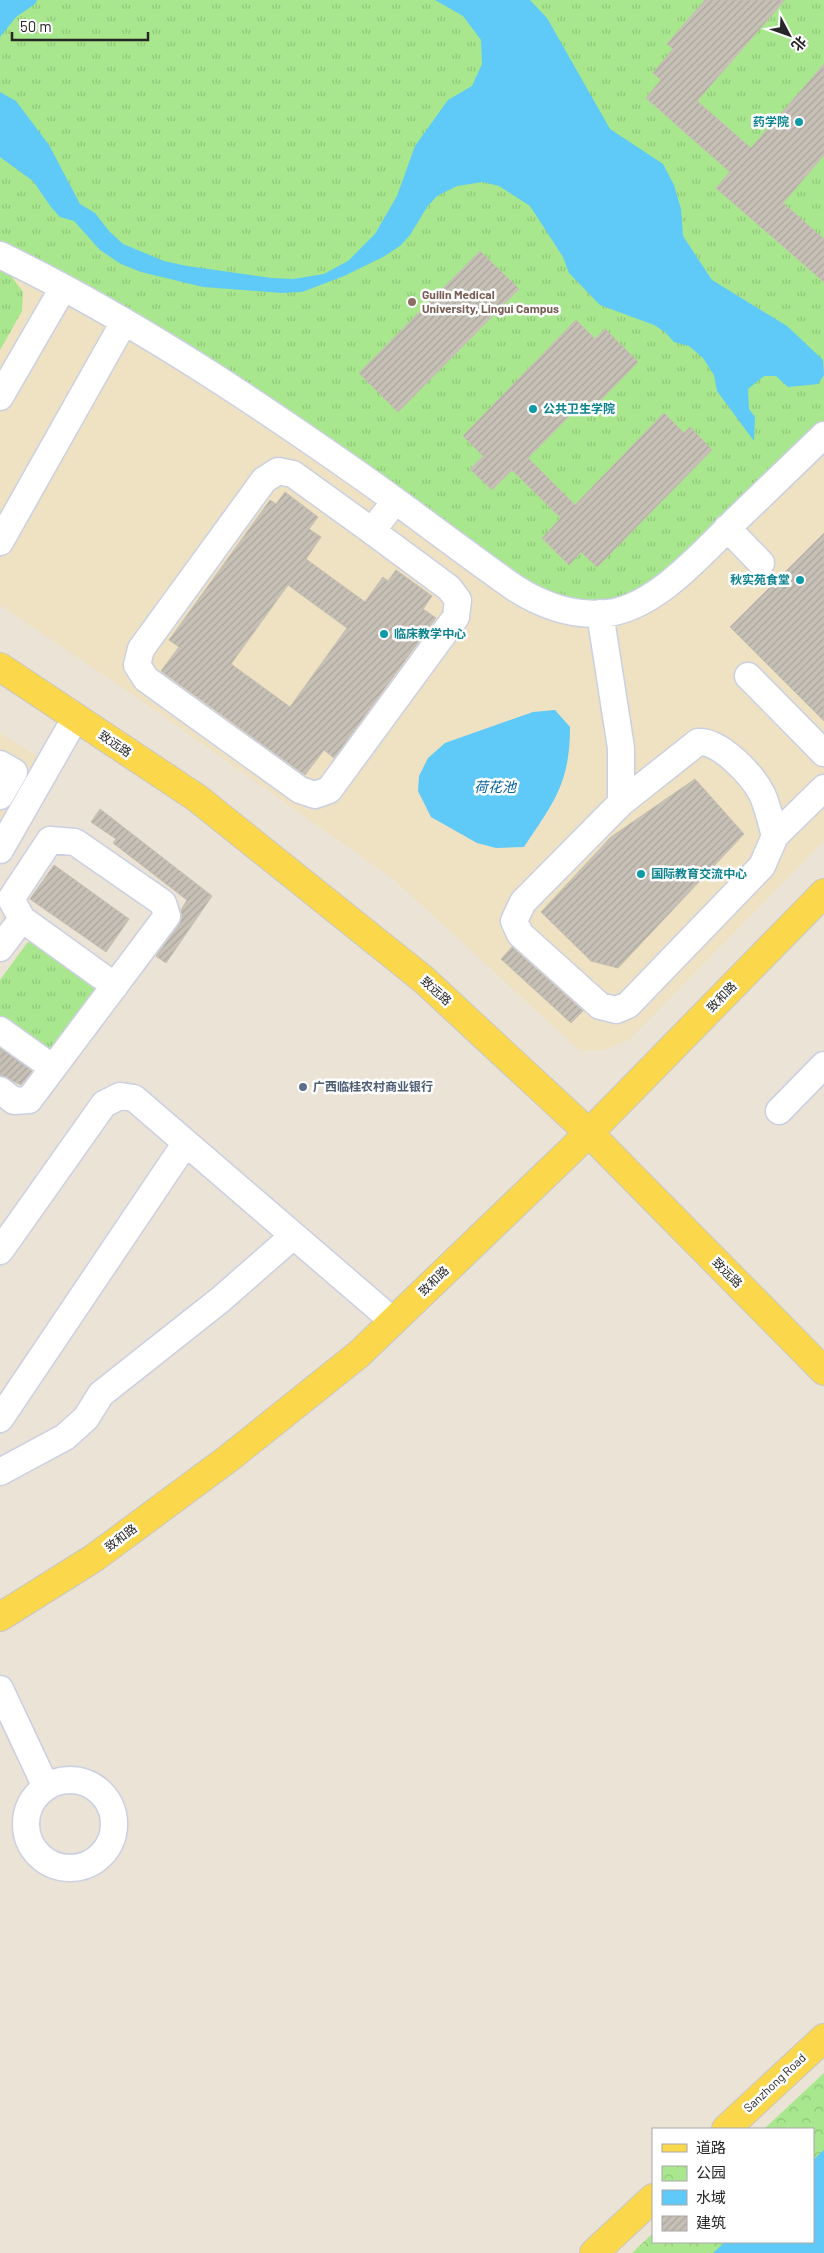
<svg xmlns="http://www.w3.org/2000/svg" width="824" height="2253" font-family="Barlow,'Noto Sans SC',sans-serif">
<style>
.education{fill:#efe2c3}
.grass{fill:url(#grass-tufts)}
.park{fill:url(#park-crowns)}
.water{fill:#5fc9f7}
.building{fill:url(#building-hatch);stroke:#c6bfb0;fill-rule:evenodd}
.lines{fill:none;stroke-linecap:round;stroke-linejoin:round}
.minor-casing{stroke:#cbcfe2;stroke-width:29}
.major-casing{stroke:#c7c7c7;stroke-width:30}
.minor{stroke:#fff;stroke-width:26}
.major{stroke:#fbd84b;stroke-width:28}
.culture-dot{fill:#0f9aa8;stroke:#fff;stroke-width:2}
.education-dot{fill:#8d6e63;stroke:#fff;stroke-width:2}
.service-dot{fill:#5c6f8a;stroke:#fff;stroke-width:2}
.labels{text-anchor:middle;stroke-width:5;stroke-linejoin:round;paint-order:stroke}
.culture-label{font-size:12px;font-weight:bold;fill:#0d838f;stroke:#fff;text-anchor:start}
.education-label{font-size:12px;font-weight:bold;fill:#785e54;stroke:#fff;text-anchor:start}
.street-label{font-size:12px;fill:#262626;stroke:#fff}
.service-label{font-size:12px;font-weight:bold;fill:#4e5e75;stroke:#fff;text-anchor:start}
.water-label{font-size:14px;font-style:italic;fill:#03639e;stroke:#fff}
</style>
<defs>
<pattern id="grass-tufts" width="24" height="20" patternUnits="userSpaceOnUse" patternTransform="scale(1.25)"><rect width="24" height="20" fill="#a8e78d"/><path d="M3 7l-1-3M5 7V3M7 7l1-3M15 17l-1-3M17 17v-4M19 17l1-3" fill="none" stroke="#90c67a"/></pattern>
<pattern id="park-crowns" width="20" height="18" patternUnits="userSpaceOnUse" patternTransform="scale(1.25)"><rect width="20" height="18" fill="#a8e78d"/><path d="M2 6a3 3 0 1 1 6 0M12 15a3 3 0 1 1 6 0" fill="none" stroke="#90c67a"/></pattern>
<pattern id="building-hatch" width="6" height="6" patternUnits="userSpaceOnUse" patternTransform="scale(1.25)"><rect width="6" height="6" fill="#c6c0b6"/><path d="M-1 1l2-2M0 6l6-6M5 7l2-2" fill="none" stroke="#aaa59c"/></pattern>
</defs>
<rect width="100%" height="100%" fill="#ebe3d6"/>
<path class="education" d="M0,0H824V841L629,1040L604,1050L580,1051L393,879L123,688L0,605Z
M0,733L38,756L0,821Z"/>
<path class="grass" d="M0,0H824V435L689,565L585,614L434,531L0,255Z
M0,270L11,276L23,292L22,311L0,350Z
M39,939L96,980L97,990L56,1047L44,1052L0,1020V980L27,943Z"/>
<path class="park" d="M824,2073V2253H632L653,2233V2242H813V2129H764Z"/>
<path class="water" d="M0,0H37L35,4L16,17L0,37Z
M435,0H530L547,18L610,129L663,164L674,185L681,209L683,236L712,280L787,326L823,360L824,375L818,384L788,387L776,376H764L748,389L749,409L755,417L754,441L717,391L714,375L703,358L689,346L674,342L665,332L654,325L600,305L569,273L563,257L530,206L499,186L483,182L457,186L437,196L427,207L410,235L400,246L383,257L344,276L302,292L282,293L203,287L141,272L121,264L100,250L74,221L60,217L51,207L33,181L0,157V92L16,101L49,145L80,204L95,213L109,231L123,244L164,261L187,266L272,278L293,279L324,274L348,261L375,234L397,196L415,146L448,100L472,86L482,64L481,40L463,16Z
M555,710L570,727C570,783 554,802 524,847L496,848L477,843L431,817L418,791L419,776L428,758L445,743L533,712Z
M824,2150V2253H713L725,2242H813V2160Z"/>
<path class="building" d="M705,0H785L697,101L751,148L824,64V155L783,203L824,239V282L716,188L730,172L646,98L661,80L653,73L673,49L667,44Z
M480,251L519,289L398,412L359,373Z
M576,320L595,339L605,329L638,362L594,407L586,399L528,458L575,505L664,413L684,433L690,427L712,450L597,567L581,552L569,565L542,538L561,518L512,470L492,490L470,469L483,456L463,436Z
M285,492L318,517L309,529L321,537L306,559L365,602L383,577L388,581L396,570L432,596L423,609L436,618L334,758L324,750L305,775L161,671L179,647L169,640L270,500L276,504ZM288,585L347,628L290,707L231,664Z
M824,533V721L730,627Z
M695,779L744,834L618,968L591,961L541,912L611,837Z
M100,809L212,896L166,963L156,956L179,925L182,918L181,910L187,900L113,843L116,839L91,822Z
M54,865L129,919L106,952L30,899Z
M512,947L583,1011L571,1023L501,959Z
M0,1048L32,1071L21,1085L0,1075Z"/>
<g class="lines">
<g class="minor-casing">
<path id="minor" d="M0,255C126,316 244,394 358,474C411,511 462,551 515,588C543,606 574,617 608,613C657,607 705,550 739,517C767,490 796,462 824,435
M0,397L63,288
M727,528L761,563
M372,531L449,588L458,600L456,617L329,790L315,795L300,790L146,679L137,665L141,649L264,480L278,471L293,474L372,531L395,501
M0,542L124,322
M600,613L621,748V803L523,902L514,921L520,934L600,1006L616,1010L628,1005L762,866L775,836C771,822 768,807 762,794C753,776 720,740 698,742L621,803
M748,676L824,753
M0,764L14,772L0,796
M775,836L824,788
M0,850L76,717
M22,919L115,986
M0,948L22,919L11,899L50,840L75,842L163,903L167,916L29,1100L14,1101L0,1090
M0,1030L53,1068
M779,1111L824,1065
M0,1251L104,1104L120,1096L134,1098L393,1321
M0,1419L185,1144
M0,1472L65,1437L86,1418L101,1394L220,1300L293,1236
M0,1689L46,1787
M26 1824a44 44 0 1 1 88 0a44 44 0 1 1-88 0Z"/>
</g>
<g class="major-casing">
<path id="major" d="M0,667L197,798L423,979L589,1133L824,1371
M0,1617L94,1558L229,1458L359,1354L589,1133L824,893
M726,2129L824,2038
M594,2253L653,2198"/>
</g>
<use href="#minor" class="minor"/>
<use href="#major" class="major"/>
</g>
<g class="culture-dot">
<circle cx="799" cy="122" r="5"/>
<circle cx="533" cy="409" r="5"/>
<circle cx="800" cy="580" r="5"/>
<circle cx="384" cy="634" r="5"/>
<circle cx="641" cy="874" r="5"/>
</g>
<circle class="education-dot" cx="412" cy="302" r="5"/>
<circle class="service-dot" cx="303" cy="1087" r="5"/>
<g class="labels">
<g class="culture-label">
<text x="789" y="126" text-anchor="end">药学院</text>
<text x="543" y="413">公共卫生学院</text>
<text x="790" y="584" text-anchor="end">秋实苑食堂</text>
<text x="394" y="638">临床教学中心</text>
<text x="651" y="878">国际教育交流中心</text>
</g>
<g class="education-label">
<text x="422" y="299">Guilin Medical<tspan x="422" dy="14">University, Lingui Campus</tspan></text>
</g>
<g class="street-label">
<text transform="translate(115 744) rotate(34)" y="4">致远路</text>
<text transform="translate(436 991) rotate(42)" y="4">致远路</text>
<text transform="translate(722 997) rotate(-46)" y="4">致和路</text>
<text transform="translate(727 1273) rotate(45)" y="4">致远路</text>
<text transform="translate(434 1281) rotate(-44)" y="4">致和路</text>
<text transform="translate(121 1538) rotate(-37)" y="4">致和路</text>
<text transform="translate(775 2083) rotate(-43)" y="4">Sanzhong Road</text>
</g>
<g class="service-label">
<text x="313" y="1091">广西临桂农村商业银行</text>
</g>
<g class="water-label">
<text x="495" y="792">荷花池</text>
</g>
</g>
<rect x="652" y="2128" width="162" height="115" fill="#ffffff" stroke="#a8a8a8"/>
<rect x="662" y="2144" width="25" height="8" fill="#fbd84b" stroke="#a8a8a8"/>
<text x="696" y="2153" font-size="15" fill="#262626">道路</text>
<rect x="662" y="2166" width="25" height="15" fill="url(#park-crowns)" stroke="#a8a8a8"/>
<text x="696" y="2178" font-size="15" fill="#262626">公园</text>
<rect x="662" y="2190" width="25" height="15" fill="#5fc9f7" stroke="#a8a8a8"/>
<text x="696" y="2203" font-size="15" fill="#262626">水域</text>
<rect x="662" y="2216" width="25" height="15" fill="url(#building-hatch)" stroke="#a8a8a8"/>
<text x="696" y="2228" font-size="15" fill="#262626">建筑</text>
<g transform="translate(789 35) rotate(131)" stroke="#ffffff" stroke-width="4" paint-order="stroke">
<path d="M0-4L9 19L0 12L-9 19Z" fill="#262626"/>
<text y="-8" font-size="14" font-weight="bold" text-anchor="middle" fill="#262626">北</text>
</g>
<path d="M12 32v8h136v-8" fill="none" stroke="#262626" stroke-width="2.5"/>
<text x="20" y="32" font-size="15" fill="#262626" stroke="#ffffff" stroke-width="4" paint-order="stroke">50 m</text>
</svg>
